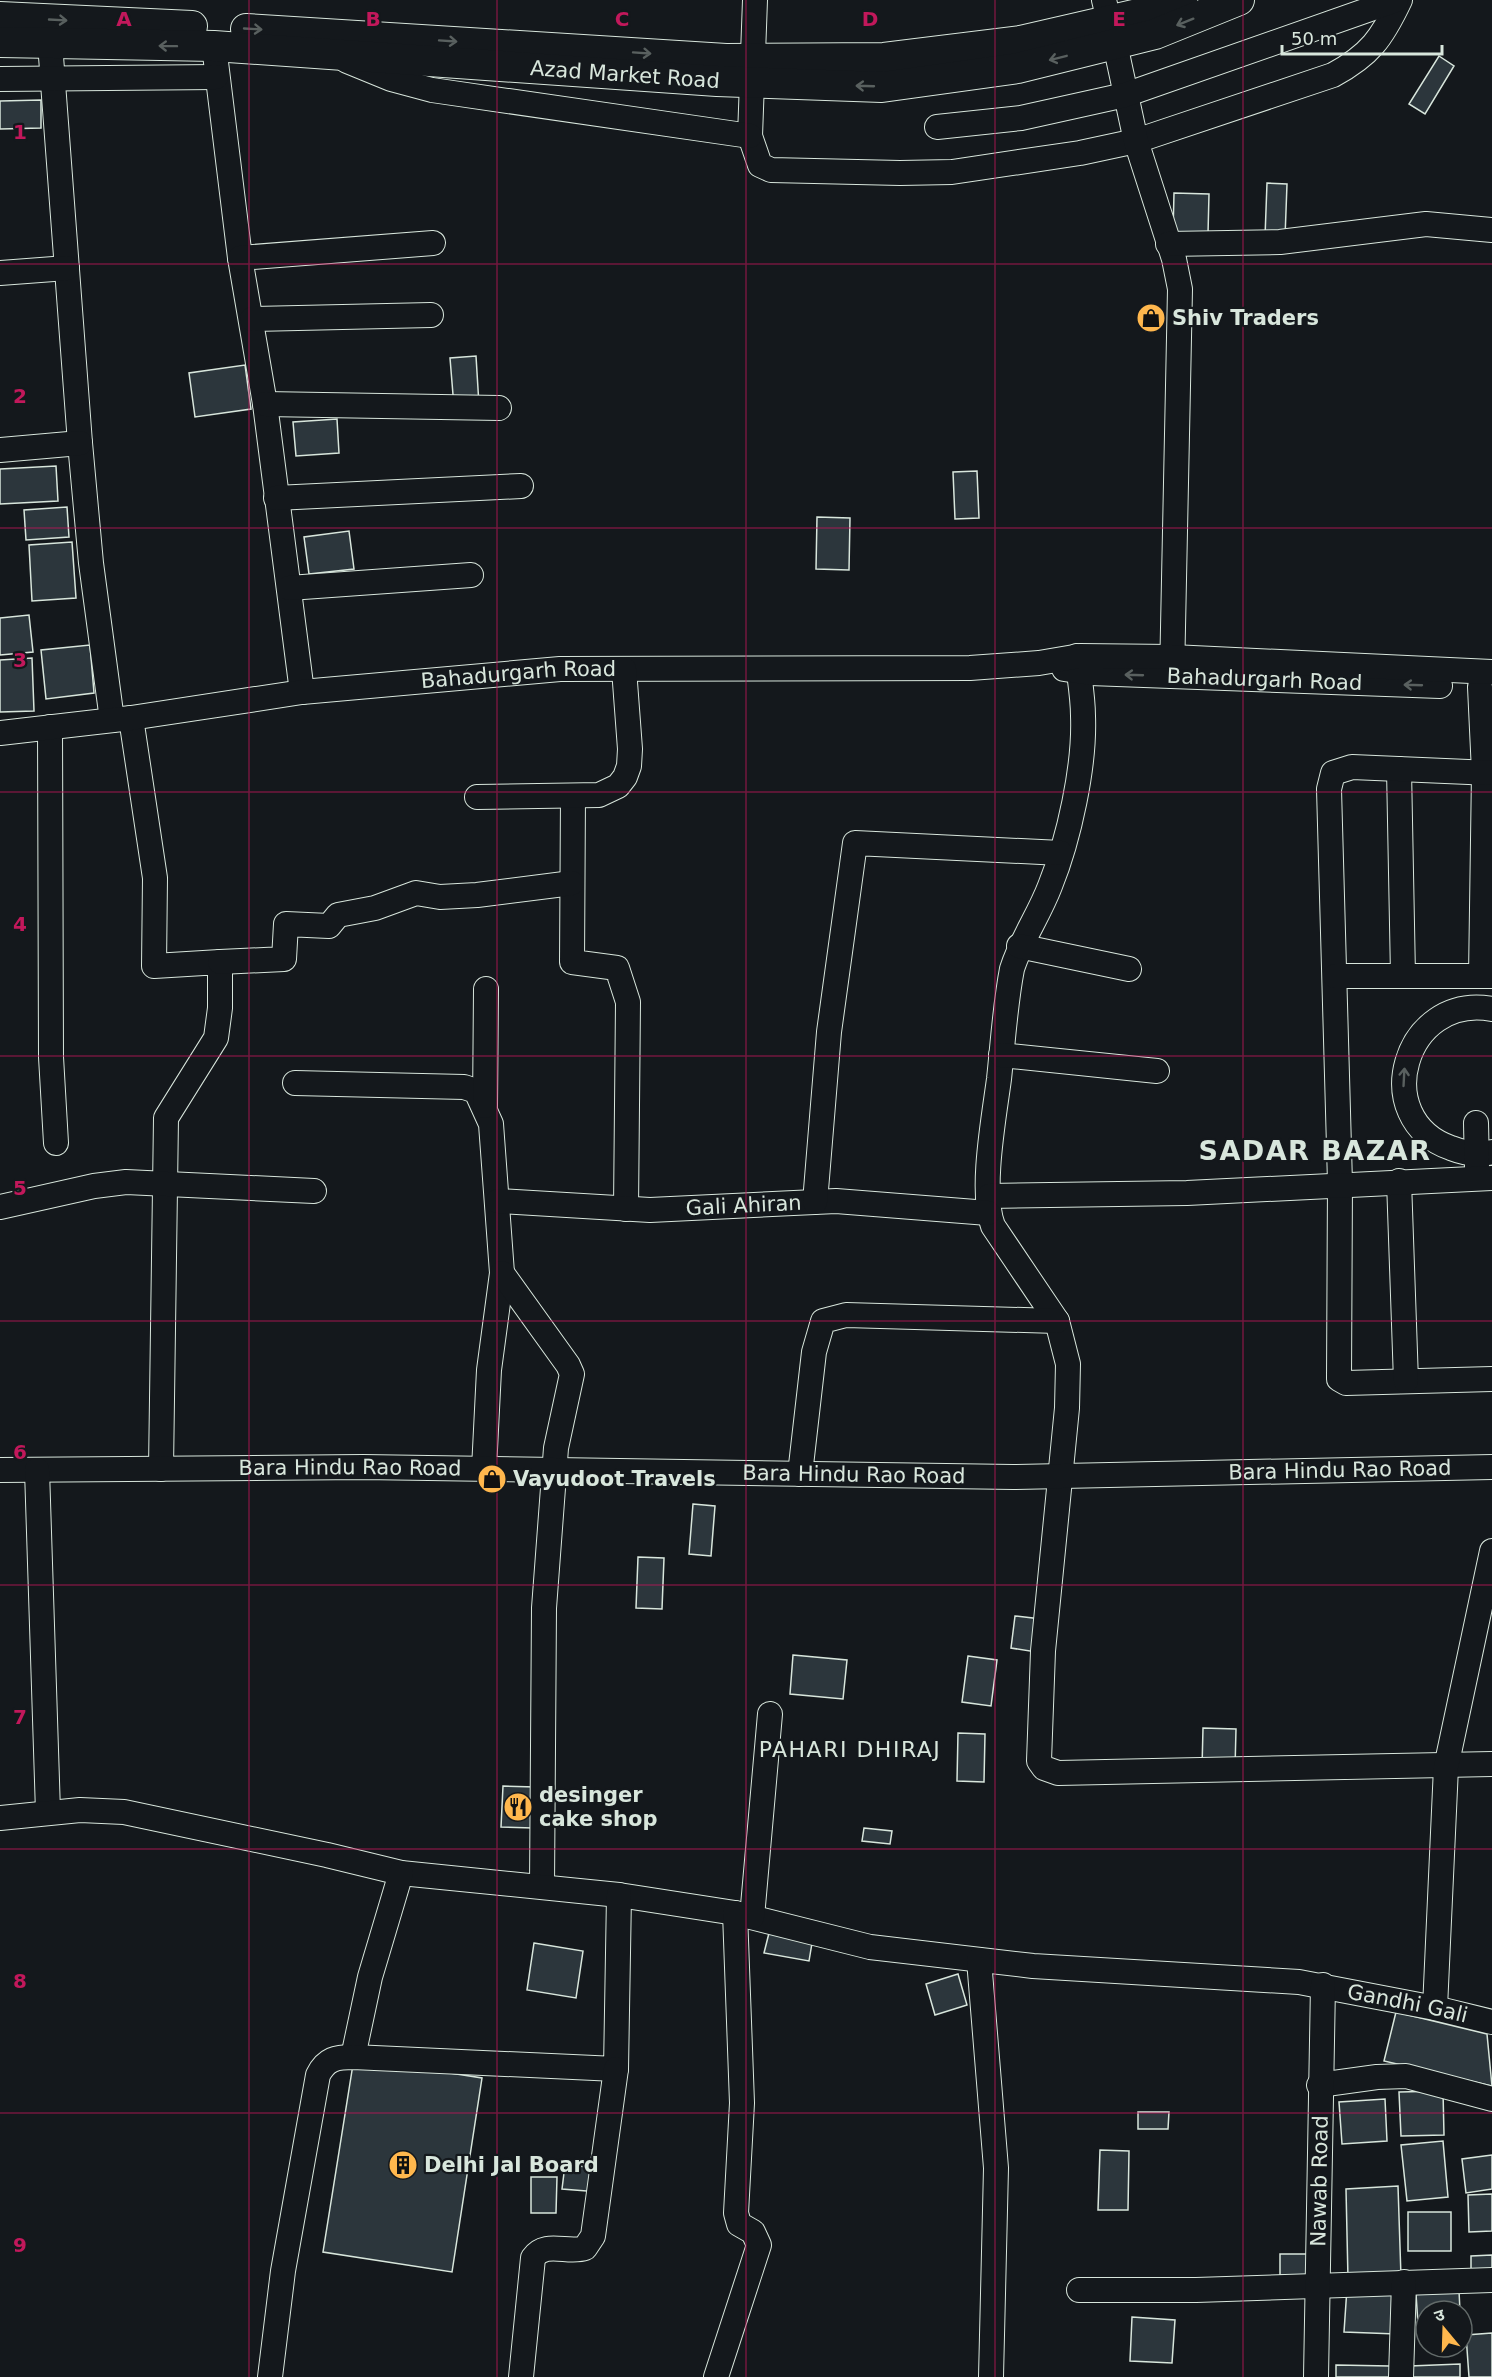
<svg xmlns="http://www.w3.org/2000/svg" width="1492" height="2377" font-family="'DejaVu Sans','Noto Sans Devanagari',sans-serif">
<style>
.building{fill:#2c363c;stroke:#d8e6dc;stroke-width:1.5}
.lines{fill:none;stroke-linecap:round;stroke-linejoin:round}
.minor-casing{stroke:#d8e6dc;stroke-width:26}
.major-casing{stroke:#d8e6dc;stroke-width:32}
.minor{stroke:#14181c;stroke-width:24}
.major{stroke:#14181c;stroke-width:30}
.oneway{stroke:#59605f}
.grid{fill:none;stroke:#c2185b;stroke-width:1.5;stroke-opacity:0.55}
.labels{text-anchor:middle;stroke-width:4.5;stroke-linejoin:round;paint-order:stroke}
.street-label{font-size:21px;fill:#d8e6dc;stroke:#14181c}
.poi-label{font-size:21px;font-weight:bold;fill:#d8e6dc;stroke:#14181c;text-anchor:start}
.neighbourhood-label{font-size:22px;letter-spacing:1.5px;fill:#d8e6dc;stroke:#14181c}
.district-label{font-size:27px;font-weight:bold;letter-spacing:1.5px;fill:#d8e6dc;stroke:#14181c}
.grid-label{font-size:20px;text-anchor:middle;font-weight:bold;fill:#c2185b;stroke:#14181c;stroke-width:4.5;stroke-linejoin:round;paint-order:stroke}
</style>
<rect width="100%" height="100%" fill="#14181c"/>
<path class="building" d="M1439,56L1454,66L1425,114L1409,104Z
M41,100V128L0,129V101Z
M1267,183L1287,184L1285,238L1265,237Z
M1174,193L1209,194L1208,234L1173,233Z
M476,356L479,405L454,407L450,358Z
M245,365L251,409L195,417L189,373Z
M337,419L339,453L296,456L293,422Z
M56,466L58,501L0,504V469Z
M977,471L979,518L955,519L953,472Z
M67,507L69,537L26,540L24,510Z
M817,517L850,518L849,570L816,569Z
M349,531L354,569L309,574L304,537Z
M72,542L76,598L32,601L29,545Z
M29,615L33,652L0,655V618Z
M90,645L94,693L46,699L41,650Z
M32,658L34,711L0,712V660Z
M693,1504L715,1506L711,1556L689,1554Z
M638,1557L664,1558L662,1609L636,1608Z
M1015,1616L1041,1619L1036,1652L1011,1648Z
M793,1655L847,1660L843,1699L790,1694Z
M968,1656L997,1660L991,1706L962,1702Z
M1203,1728L1236,1729L1235,1769L1202,1768Z
M958,1733L985,1734L984,1782L957,1781Z
M503,1786L535,1787L533,1828L501,1827Z
M864,1828L892,1831L890,1844L862,1841Z
M770,1929L812,1943L809,1961L764,1953Z
M534,1943L583,1951L576,1998L527,1990Z
M958,1974L967,2005L935,2015L926,1984Z
M1396,2012L1487,2034L1492,2086L1384,2061Z
M354,2058L482,2078L452,2272L323,2252Z
M1443,2091L1444,2135L1401,2136L1399,2092Z
M1385,2099L1387,2141L1342,2144L1339,2102Z
M1138,2112H1169L1168,2129H1138Z
M1443,2141L1448,2197L1407,2201L1401,2145Z
M1100,2150L1129,2151L1128,2210H1098Z
M1492,2155V2189L1466,2193L1462,2159Z
M565,2165L601,2168L599,2192L562,2189Z
M531,2177H557L556,2213H531Z
M1398,2186L1401,2277L1348,2279L1346,2189Z
M1492,2194V2231L1469,2232L1468,2195Z
M1408,2212H1451V2251H1408Z
M1280,2254H1314V2275H1280Z
M1492,2255V2277L1471,2278V2256Z
M1347,2288L1398,2291L1396,2334L1344,2332Z
M1459,2291L1460,2311H1426V2338L1419,2339L1416,2294Z
M1132,2317L1175,2320L1172,2363L1130,2361Z
M1492,2333V2377H1469L1466,2335Z
M1460,2364V2377H1410V2366Z
M1336,2365L1390,2366V2377H1336Z"/>
<g class="lines">
<g class="minor-casing">
<g id="minor">
<path d="M755,0L750,136L760,165L771,170L900,173L952,172L1080,153L1136,141L1333,75C1370,55 1382,38 1400,0"/>
<path d="M1104,0L1109,21"/>
<path d="M50,43L80,443L91,563L112,720"/>
<path d="M1115,44L1136,141L1174,259L1180,289L1172,676"/>
<path d="M214,46L240,258L265,404L302,692"/>
<path d="M347,61L391,79L432,90L750,136"/>
<path d="M0,79L216,77"/>
<path d="M937,127L1021,118L1125,95L1396,0"/>
<path d="M1168,244L1280,242L1426,224L1492,230"/>
<path d="M240,258L433,243"/>
<path d="M0,273L67,268"/>
<path d="M252,319L431,315"/>
<path d="M265,404L499,408"/>
<path d="M0,450L80,443"/>
<path d="M276,498L521,486"/>
<path d="M289,588L471,575"/>
<path d="M1077,656C1079,676 1083,696 1083,716C1085,766 1069,839 1050,886C1039,915 1021,940 1012,969C1005,1005 1003,1042 999,1079C994,1117 980,1192 993,1226L1057,1321L1068,1364L1067,1408L1043,1651L1039,1761L1044,1768L1058,1773L1492,1764"/>
<path id="s1" d="M1064,669L1090,673L1440,686"/>
<path d="M1480,687L1484,772L1481,976"/>
<path d="M131,718L155,878L154,966L220,962V1008L216,1038L166,1118L161,1469"/>
<path d="M50,727L51,1057L56,1143"/>
<path id="s2" d="M0,733L131,718L302,692L560,669L970,668L1039,663L1080,656L1172,657L1492,672"/>
<path d="M1399,769L1403,976"/>
<path d="M1492,773L1352,767L1333,773L1329,789L1340,1183L1339,1379L1346,1383L1492,1379"/>
<path d="M573,796L572,962L617,968L628,1002L626,1209"/>
<path d="M477,797L599,795L618,786L625,777L629,766L630,749L624,669"/>
<path d="M1019,946L1129,969"/>
<path d="M220,962L284,959L286,924L329,926L338,915L375,908L416,893L440,897L477,895L572,883"/>
<path d="M1335,976H1492"/>
<path d="M1492,1009C1404,993 1368,1119 1451,1148C1464,1153 1479,1156 1492,1152"/>
<path d="M1001,1055L1157,1071"/>
<path d="M295,1083L464,1087L476,1091L491,1124L502,1273L489,1370L484,1469"/>
<path d="M485,1106L486,989"/>
<path d="M1476,1123L1477,1168"/>
<path d="M1399,1181L1406,1381"/>
<path d="M989,1196L1187,1193L1492,1178"/>
<path id="s3" d="M498,1201L650,1210L836,1201L988,1213"/>
<path d="M815,1202L829,1032L855,843L1061,853"/>
<path d="M0,1207L94,1186L126,1182L314,1191"/>
<path d="M502,1273L568,1365L572,1374L556,1448L544,1608L542,1886"/>
<path id="s4" d="M0,1470L363,1467L1013,1477L1492,1467"/>
<path d="M37,1470L48,1812"/>
<path d="M800,1474L814,1352L823,1321L846,1315L1057,1321"/>
<path id="s5" d="M0,1818L80,1810L124,1812L327,1855L401,1873L619,1895L735,1913L870,1947L1033,1966L1299,1982L1435,2008L1492,2022"/>
<path d="M752,1917L770,1714"/>
<path d="M979,1960L996,2168L991,2377"/>
<path d="M1435,2008L1446,1767L1492,1551"/>
<path d="M353,2057L370,1977L401,1873"/>
<path d="M1319,2085L1377,2077L1406,2076L1492,2099"/>
<path d="M1079,2290H1196L1492,2280"/>
<path d="M270,2377L283,2271L318,2075C326,2059 336,2057 353,2057L616,2069L619,1895"/>
<path d="M521,2377L533,2258C545,2240 568,2254 585,2248L593,2236L616,2069"/>
<path d="M716,2377L759,2245L753,2232L739,2224L736,2213L742,2103L735,1913"/>
<path id="s6" d="M1316,2377L1323,1985"/>
<path d="M1401,2377L1404,2282"/>
</g>
</g>
<g class="major-casing">
<g id="major">
<path d="M0,17L192,26"/>
<path d="M246,29L726,59L884,58L1020,41L1151,11L1182,0"/>
<path id="s7" d="M0,42L214,46L717,81L882,87L1018,68L1155,34L1239,0"/>
</g>
</g>
<use href="#minor" class="minor"/>
<use href="#major" class="major"/>
</g>
<defs><path id="oneway-shaft" d="M-6 0H5M1.5-3L5.5 0L1.5 3" fill="none" stroke-width="1.6" stroke-linecap="round" stroke-linejoin="round" transform="scale(1.5)"/></defs>
<g class="oneway">
<use href="#oneway-shaft" transform="translate(58 20) rotate(3)"/>
<use href="#oneway-shaft" transform="translate(1185 22) rotate(158)"/>
<use href="#oneway-shaft" transform="translate(253 29) rotate(3)"/>
<use href="#oneway-shaft" transform="translate(448 41) rotate(4)"/>
<use href="#oneway-shaft" transform="translate(168 46) rotate(-179)"/>
<use href="#oneway-shaft" transform="translate(642 53) rotate(4)"/>
<use href="#oneway-shaft" transform="translate(1058 58) rotate(166)"/>
<use href="#oneway-shaft" transform="translate(865 86) rotate(-178)"/>
<use href="#oneway-shaft" transform="translate(1134 675) rotate(-178)"/>
<use href="#oneway-shaft" transform="translate(1413 685) rotate(-178)"/>
<use href="#oneway-shaft" transform="translate(1404 1077) rotate(-87)"/>
</g>
<path class="grid" d="M249,0V2377M497,0V2377M746,0V2377M995,0V2377M1243,0V2377M0,264H1492M0,528H1492M0,792H1492M0,1056H1492M0,1321H1492M0,1585H1492M0,1849H1492M0,2113H1492"/>
<defs>
<g id="shop-disc" transform="scale(1.5)"><circle r="9.5" fill="#ffb74d" stroke="#14181c"/><path d="M-5-2.5h2.3a2.7 3.5 0 0 1 5.4 0H5L5.5 6h-11ZM-1.5-2.5h3a1.5 2.3 0 0 0-3 0Z" fill="#111"/></g>
<g id="restaurant-disc" transform="scale(1.5)"><circle r="9.5" fill="#ffb74d" stroke="#14181c"/><path d="M-5-6h1v4h1v-4h1v4h1v-4h1v5L-1.5 .5V6h-2V.5L-5-1ZM5-6V6H3V1.5H1.5Q1.5-4 5-6Z" fill="#111"/></g>
<g id="building-disc" transform="scale(1.5)"><circle r="9.5" fill="#ffb74d" stroke="#14181c"/><path d="M-4-6H4V6H1V3H-1V6H-4ZM-2.5-4.3h1.7v1.8h-1.7ZM.8-4.3h1.7v1.8H.8ZM-2.5-1h1.7V.8h-1.7ZM.8-1h1.7V.8H.8Z" fill="#111"/></g>
</defs>
<g fill-rule="evenodd">
<use href="#shop-disc" x="1151" y="318"/>
<use href="#shop-disc" x="492" y="1479"/>
<use href="#restaurant-disc" x="518" y="1807"/>
<use href="#building-disc" x="403" y="2165"/>
</g>
<g class="labels">
<g class="street-label">
<text dy="7" stroke="none"><textPath href="#s7" startOffset="626">Azad Market Road</textPath></text>
<text dy="7" stroke="none"><textPath href="#s2" startOffset="522">Bahadurgarh Road</textPath></text>
<text dy="7" stroke="none"><textPath href="#s1" startOffset="201">Bahadurgarh Road</textPath></text>
<text dy="7" stroke="none"><textPath href="#s3" startOffset="246">Gali Ahiran</textPath></text>
<text dy="7" stroke="none"><textPath href="#s4" startOffset="350">Bara Hindu Rao Road</textPath></text>
<text dy="7" stroke="none"><textPath href="#s4" startOffset="1340">Bara Hindu Rao Road</textPath></text>
<text dy="7" stroke="none"><textPath href="#s4" startOffset="854">Bara Hindu Rao Road</textPath></text>
<text dy="7" stroke="none"><textPath href="#s5" startOffset="1425">Gandhi Gali</textPath></text>
<text dy="7" stroke="none"><textPath href="#s6" startOffset="196">Nawab Road</textPath></text>
</g>
<g class="poi-label">
<text x="1172" y="325">Shiv Traders</text>
<text x="513" y="1486">Vayudoot Travels</text>
<text x="539" y="1802">desinger<tspan x="539" dy="24">cake shop</tspan></text>
<text x="424" y="2172">Delhi Jal Board</text>
</g>
<g class="neighbourhood-label">
<text x="850" y="1757">PAHARI DHIRAJ</text>
</g>
<g class="district-label">
<text x="1315" y="1160">SADAR BAZAR</text>
</g>
</g>
<g class="grid-label">
<text x="124" y="26">A</text>
<text x="373" y="26">B</text>
<text x="622" y="26">C</text>
<text x="870" y="26">D</text>
<text x="1119" y="26">E</text>
<text x="20" y="139">1</text>
<text x="20" y="403">2</text>
<text x="20" y="667">3</text>
<text x="20" y="931">4</text>
<text x="20" y="1195">5</text>
<text x="20" y="1459">6</text>
<text x="20" y="1724">7</text>
<text x="20" y="1988">8</text>
<text x="20" y="2252">9</text>
</g>
<g transform="translate(1444 2329) rotate(341)"><circle r="28" fill="#14181c" stroke="#626a69" stroke-width="1.5"/>
<path d="M0-4.5L10 22L0 15L-10 22Z" fill="#ffb74d"/>
<text y="-9" font-size="16" font-weight="bold" text-anchor="middle" fill="#d8e6dc">उ</text>
</g>
<path d="M1282 45v9h160v-9" fill="none" stroke="#d8e6dc" stroke-width="3"/>
<text x="1291" y="45" font-size="18" fill="#d8e6dc" stroke="#14181c" stroke-width="4.5" paint-order="stroke">50 m</text>
</svg>
